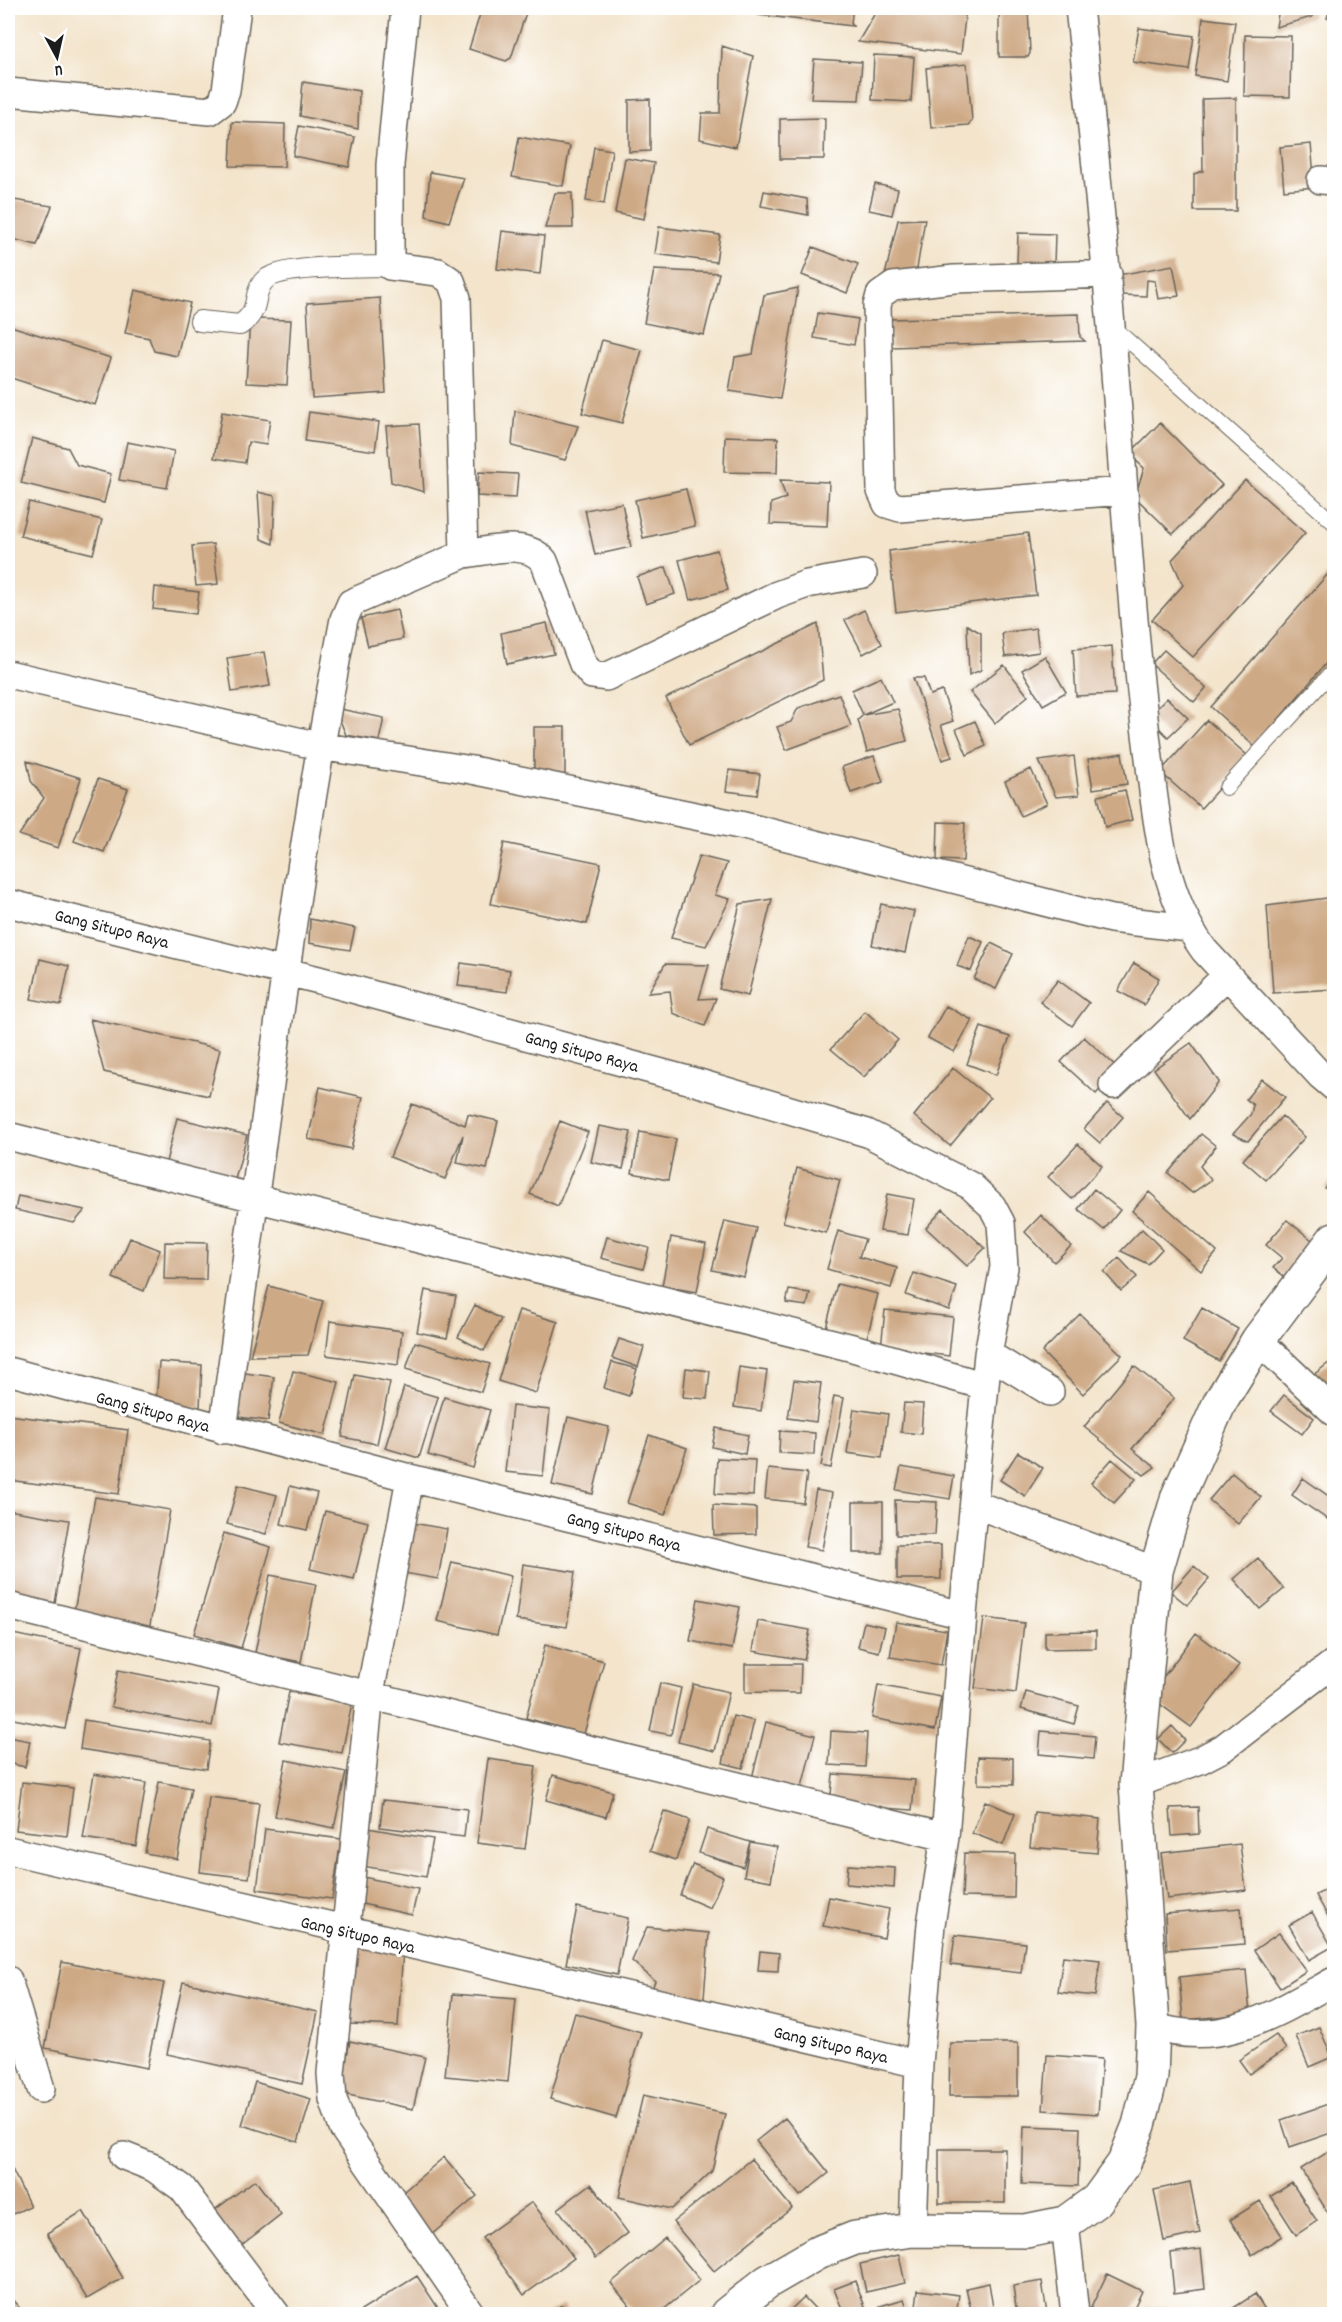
<svg xmlns="http://www.w3.org/2000/svg" width="1342" height="2322" font-family="Dekko,sans-serif">
<style>
.building{fill:#cea985}
.lines{fill:none;stroke-linecap:round;stroke-linejoin:round}
.service-casing{stroke:#676259;stroke-width:16}
.pedestrian-casing{stroke:#676259;stroke-width:22}
.minor-casing{stroke:#676259;stroke-width:30}
.tertiary-casing{stroke:#676259;stroke-width:36}
.service{stroke:#fff;stroke-width:14}
.pedestrian{stroke:#fff;stroke-width:20}
.minor{stroke:#fff;stroke-width:27}
.tertiary{stroke:#fff;stroke-width:33}
.labels{text-anchor:middle;stroke-width:6;stroke-linejoin:round;paint-order:stroke}
.street-label{font-size:18px;fill:#1c1c1c;stroke:#fff}
</style>
<rect width="100%" height="100%" fill="#fff"/>
<filter id="ink" filterUnits="userSpaceOnUse"><feTurbulence type="fractalNoise" baseFrequency=".0167" numOctaves="2"/><feDisplacementMap in="SourceGraphic" scale="12" xChannelSelector="R" yChannelSelector="G"/><feConvolveMatrix kernelMatrix="1 2 1 2 8 2 1 2 1" color-interpolation-filters="sRGB"/></filter>
<filter id="wash" filterUnits="userSpaceOnUse"><feTurbulence type="fractalNoise" baseFrequency=".008" numOctaves="4" result="noise"/><feDisplacementMap in="SourceGraphic" scale="24" xChannelSelector="R" yChannelSelector="G"/><feGaussianBlur stdDeviation="1.35" result="paint"/><feColorMatrix in="noise" values="0 0 0 0 0 0 0 0 0 0 0 0 0 0 0 0 0 1.4 0 .05"/><feComposite in="paint" operator="in"/></filter>
<g filter="url(#wash)">
<rect width="100%" height="100%" fill="#f3e4cb"/>
<g id="blocks">
<path class="building" d="M482,8H509L526,13L511,58L506,61L469,49Z
M760,8H853L851,23L853,26L759,15Z
M878,8H966L961,54L858,42Z
M999,8H1028L1030,53L1028,57H999Z
M1279,8H1314L1312,17L1276,27Z
M1330,8H1334V18H1327Z
M1203,18L1235,22L1227,81L1195,76Z
M1139,28L1194,36L1189,70L1133,62Z
M1332,31H1334V71L1331,70Z
M1245,35L1291,36L1290,97L1244,96Z
M722,46L753,56L736,147L700,139L702,113H720Z
M874,55L914,57L911,102L872,100Z
M814,59L862,62L859,100L811,99Z
M967,64L972,121L968,125L931,128L926,68Z
M303,82L359,91L358,129L300,116Z
M1236,98V211H1194V174L1203,171L1202,99Z
M650,99V151L629,152V100Z
M825,118L824,159H780V119Z
M232,122L285,124L284,167L230,166Z
M299,126L355,137L349,167L293,156Z
M519,137L570,146L563,186L512,177Z
M1311,144L1315,187L1284,190L1280,147Z
M594,147L612,150L604,204L586,201Z
M625,158L654,163L644,219L615,213Z
M430,172L464,178L449,222L426,216Z
M875,184L898,189L892,215L869,210Z
M764,191L807,199L808,215L761,206Z
M555,193H572L573,228H545Z
M14,200L52,206L37,245L12,239Z
M925,219L916,275H885L898,220Z
M659,227L720,235L716,262L655,254Z
M502,231L544,236L540,274L497,269Z
M1018,233L1055,234L1054,264L1017,263Z
M813,247L858,264L847,293L802,275Z
M1173,265L1179,296L1158,299L1155,281L1147,280L1146,296L1122,295L1118,275Z
M654,270L719,273L704,335L644,323Z
M798,288L780,399L729,391L735,357L753,354L764,295Z
M135,290L190,303L177,356L154,351L149,338L125,333Z
M380,298L386,393L312,398L307,303Z
M818,313L858,319L854,345L814,338Z
M1079,314L1080,337L1085,341L891,347L890,319Z
M250,319L291,320L287,385L246,383Z
M8,325L111,358L95,405L8,377Z
M602,340L642,350L622,423L582,413Z
M515,411L578,426L565,460L512,446Z
M222,412L270,420L266,445L248,442L245,463L214,458Z
M309,412L379,422L375,451L305,441Z
M1160,423L1222,485L1173,534L1135,497L1144,468L1129,454Z
M419,424L424,492L391,482L386,426Z
M725,436L778,438L777,473L724,472Z
M32,438L68,448L77,465L111,474L104,503L21,483Z
M127,442L174,451L167,488L119,480Z
M479,472L518,474L516,498L477,496Z
M780,480L829,482L827,526L770,524L771,503L786,498Z
M1245,480L1305,533L1193,657L1152,620L1183,585L1172,560Z
M686,489L695,526L643,538L635,500Z
M258,492L275,496L273,544L261,539Z
M29,502L102,520L93,554L20,536Z
M622,503L631,547L595,555L585,510Z
M1028,533L1036,595L896,612L889,551Z
M213,544L218,584L196,586L192,546Z
M717,550L728,590L690,600L679,560Z
M666,567L675,594L646,604L637,577Z
M1334,567V654L1255,747L1211,707Z
M155,587L199,592L196,614L153,609Z
M397,610L403,639L368,646L361,618Z
M864,610L882,644L863,654L845,620Z
M547,623L554,654L507,664L501,633Z
M818,624L823,680L689,745L666,698Z
M967,625L981,633V670L969,675Z
M1036,628L1039,652L1005,657L1002,633Z
M1112,646L1115,694L1076,696L1073,649Z
M1164,650L1206,688L1194,702L1151,664Z
M264,652L270,686L232,692L227,658Z
M1045,656L1066,692L1043,705L1022,670Z
M1004,665L1028,696L995,723L970,692Z
M881,677L893,702L863,715L898,709L907,741L867,752L858,720L863,715L852,690Z
M913,678H924L930,695L942,691L953,721L941,725L952,757L942,760Z
M839,694L851,726L786,750L777,727L791,722L798,708Z
M1167,698L1188,718L1168,737L1148,717Z
M335,708L384,718L379,741L346,735Z
M1207,720L1248,756L1201,808L1160,772Z
M975,721L986,746L967,755L956,729Z
M534,727H565V777H534Z
M1122,753L1127,784L1093,789L1088,759Z
M874,756L883,782L851,793L842,767Z
M1074,756L1079,795L1056,797L1039,761Z
M27,761L81,778L58,848L19,835L44,798L31,781Z
M1031,769L1047,804L1021,816L1005,781Z
M729,770L760,774L757,795L726,791Z
M98,779L128,789L104,852L74,841Z
M1125,790L1132,820L1105,827L1098,796Z
M938,822L965,823L963,861L937,860Z
M504,843L601,863L587,924L491,904Z
M699,856L727,863L715,895L730,899L706,946L671,938Z
M1334,897V989L1273,993L1267,906Z
M772,899L748,996L719,989L740,904Z
M881,904L914,911L905,953L872,945Z
M310,919L355,928L350,950L309,943Z
M969,936L983,942L971,971L957,966Z
M991,943L1013,954L996,989L974,979Z
M40,959L69,966L61,1005L31,999Z
M461,963L510,970L507,992L458,986Z
M1134,963L1159,978L1144,1005L1118,991Z
M665,964L709,965L699,999L716,998L705,1026L673,1013L670,991L648,993Z
M1058,980L1089,1003L1072,1026L1040,1002Z
M946,1006L972,1020L954,1052L928,1038Z
M865,1011L898,1040L864,1077L831,1049Z
M90,1019L220,1049L209,1096L104,1072Z
M981,1027L1010,1037L996,1075L967,1064Z
M1084,1037L1119,1069L1096,1094L1061,1062Z
M1191,1043L1219,1082L1190,1119L1154,1069Z
M953,1068L990,1098L950,1146L914,1116Z
M1262,1079L1285,1097L1248,1141L1233,1134L1251,1114L1253,1105L1246,1099Z
M320,1087L363,1097L351,1149L308,1139Z
M1107,1103L1123,1117L1100,1143L1084,1129Z
M412,1104L465,1125L468,1114L498,1121L487,1169L457,1163L463,1135L445,1179L390,1157Z
M1282,1116L1305,1137L1266,1180L1243,1160Z
M177,1118L247,1135L233,1187L164,1170Z
M560,1121L588,1132L558,1206L530,1194Z
M599,1126L631,1132L623,1169L591,1162Z
M640,1132L676,1139L668,1180L632,1173Z
M1201,1134L1216,1146L1200,1166L1211,1180L1192,1193L1168,1173Z
M1078,1144L1102,1166L1072,1199L1048,1177Z
M797,1168L840,1180L826,1233L783,1222Z
M1334,1179V1197L1325,1188Z
M1094,1189L1120,1210L1104,1230L1078,1209Z
M1149,1192L1217,1252L1201,1271L1132,1211Z
M887,1194L914,1199L908,1235L880,1231Z
M18,1196L85,1210L74,1223L15,1210Z
M943,1209L985,1248L967,1266L926,1228Z
M1041,1215L1071,1246L1054,1262L1025,1232Z
M1287,1220L1317,1244L1288,1279L1273,1268L1282,1258L1266,1245Z
M725,1221L756,1228L744,1277L712,1270Z
M1142,1229L1162,1249L1148,1264L1121,1251Z
M838,1231L865,1239L859,1257L897,1268L891,1288L827,1269Z
M607,1237L649,1248L643,1269L601,1258Z
M671,1237L706,1244L697,1292L662,1286Z
M130,1238L160,1250L144,1291L113,1278Z
M165,1242L207,1243L206,1280L164,1279Z
M1119,1258L1137,1277L1121,1291L1104,1272Z
M914,1273L957,1287L949,1310L906,1295Z
M837,1284L878,1294L867,1338L826,1328Z
M269,1286L323,1301L308,1355L250,1356Z
M425,1290L456,1296L447,1338L417,1332Z
M789,1290L810,1293L807,1306L786,1303Z
M475,1305L501,1319L484,1351L458,1337Z
M1202,1308L1238,1329L1219,1361L1183,1341Z
M519,1310L558,1322L536,1393L498,1381Z
M885,1310L953,1317L949,1356L881,1348Z
M1080,1314L1122,1355L1083,1394L1042,1352Z
M330,1321L402,1331L398,1365L326,1355Z
M619,1339L644,1347L638,1367L612,1358Z
M415,1342L490,1364L481,1392L406,1369Z
M159,1362L202,1365L200,1408L156,1405Z
M612,1362L637,1369L629,1396L604,1388Z
M1330,1362L1334,1368V1404L1312,1376Z
M1134,1366L1174,1398L1132,1449L1155,1467L1144,1475L1084,1427Z
M739,1367L767,1371L761,1411L734,1407Z
M686,1368L710,1371L707,1399L683,1397Z
M293,1371L339,1382L325,1435L279,1423Z
M238,1372L274,1377L268,1421L232,1416Z
M355,1375L390,1382L377,1444L342,1437Z
M794,1380L821,1383L816,1422L788,1418Z
M404,1387L438,1397L419,1458L385,1448Z
M1284,1395L1314,1418L1302,1434L1271,1411Z
M834,1396L844,1398L831,1468L821,1466Z
M444,1397L490,1410L473,1468L428,1455Z
M904,1403L923,1404L921,1434L901,1432Z
M512,1406L550,1410L543,1476L505,1472Z
M854,1409L888,1414L882,1458L847,1453Z
M8,1415L128,1430L119,1494L8,1480Z
M568,1417L609,1427L593,1494L552,1485Z
M716,1428L748,1435L745,1454L712,1447Z
M780,1431L815,1433L814,1455L779,1453Z
M649,1435L687,1448L665,1515L627,1503Z
M1018,1452L1043,1468L1025,1496L1000,1480Z
M717,1458L755,1460L753,1496L715,1494Z
M1112,1459L1136,1479L1114,1503L1091,1483Z
M901,1467L954,1476L950,1499L896,1490Z
M768,1469L807,1473L803,1503L765,1499Z
M1232,1473L1261,1497L1238,1524L1209,1500Z
M1303,1478L1334,1500V1509L1327,1519L1292,1495Z
M238,1485L277,1495L266,1534L227,1524Z
M290,1486L317,1493L307,1530L281,1524Z
M816,1490L832,1493L822,1550L805,1547Z
M95,1497L170,1510L149,1631L73,1617Z
M895,1500L937,1502L935,1535H896Z
M853,1502H883V1553H853Z
M713,1505L756,1508V1534L714,1535Z
M8,1510L69,1520L55,1603L8,1595Z
M325,1511L368,1522L354,1579L310,1569Z
M407,1522L447,1529L438,1579L398,1572Z
M224,1533L271,1547L241,1648L194,1634Z
M897,1545H941V1579H897Z
M1258,1558L1284,1589L1260,1609L1234,1579Z
M452,1562L511,1576L497,1635L437,1621Z
M523,1564L575,1572L567,1627L516,1620Z
M1194,1566L1209,1579L1187,1605L1171,1592Z
M270,1575L316,1584L301,1662L255,1653Z
M698,1599L740,1607L732,1649L690,1641Z
M984,1618L1024,1623L1016,1693L975,1688Z
M758,1621L810,1630L804,1660L753,1651Z
M864,1622L885,1627L879,1652L858,1647Z
M896,1622L947,1630L941,1665L890,1657Z
M1096,1631V1648L1045,1649V1632Z
M8,1633L81,1648L65,1729L8,1718Z
M1196,1633L1239,1665L1191,1727L1149,1696Z
M545,1645L604,1661L584,1734L526,1718Z
M745,1664H801L800,1693L745,1692Z
M118,1670L219,1690L212,1726L111,1707Z
M660,1683L681,1688L671,1735L650,1731Z
M693,1684L729,1692L715,1751L678,1742Z
M878,1685L941,1697L935,1730L872,1718Z
M289,1692L352,1703L342,1753L279,1742Z
M1026,1692L1079,1706L1074,1724L1021,1709Z
M733,1716L754,1721L743,1768L723,1763Z
M84,1720L210,1741L206,1769L80,1749Z
M766,1722L815,1735L800,1795L751,1782Z
M1172,1726L1185,1740L1172,1753L1158,1739Z
M831,1731L867,1733L865,1767L829,1765Z
M1041,1731L1095,1736L1093,1759L1039,1754Z
M8,1737L30,1741L25,1767L8,1763Z
M978,1757L1013,1758V1785L978,1784Z
M488,1759L536,1766L525,1849L477,1843Z
M286,1760L346,1772L334,1828L275,1816Z
M94,1774L146,1783L136,1846L83,1838Z
M833,1774L915,1780L912,1810L830,1804Z
M553,1775L613,1792L606,1817L546,1800Z
M22,1782L73,1788L67,1836L16,1830Z
M159,1782L191,1788L177,1859L145,1853Z
M209,1797L259,1803L249,1878L200,1872Z
M383,1800L467,1809L464,1837L380,1827Z
M985,1801L1015,1814L1003,1845L972,1833Z
M1198,1807L1199,1834L1172,1836L1170,1808Z
M664,1811L690,1820L676,1860L650,1851Z
M1034,1812L1100,1819L1097,1853L1030,1847Z
M368,1828L433,1839L426,1877L362,1866Z
M265,1829L341,1839L332,1899L257,1889Z
M707,1829L750,1842L743,1867L699,1853Z
M750,1842L777,1847L771,1881L744,1876Z
M1240,1844L1246,1890L1167,1899L1161,1853Z
M964,1853L1015,1854L1014,1898L962,1897Z
M693,1864L723,1877L710,1908L680,1895Z
M848,1865L895,1868L894,1888L846,1884Z
M359,1876L418,1889L412,1915L353,1902Z
M1334,1885V1927L1316,1895Z
M829,1897L889,1909L884,1938L823,1926Z
M577,1907L628,1918L617,1975L566,1964Z
M1241,1908L1244,1944L1167,1950L1165,1914Z
M1312,1912L1332,1947L1309,1960L1289,1925Z
M647,1927L709,1933L704,1998L650,1994L655,1981L632,1961Z
M1279,1933L1306,1971L1280,1988L1254,1950Z
M955,1935L1025,1943L1021,1973L951,1965Z
M353,1947L403,1949L398,2026L349,2024Z
M760,1951L779,1953L778,1971L758,1970Z
M1063,1956L1100,1960L1095,1996L1058,1992Z
M62,1962L164,1983L147,2068L45,2048Z
M1246,1970L1250,2014L1183,2020L1179,1977Z
M183,1982L318,2012L302,2084L167,2054Z
M453,1994L516,1999L508,2082L445,2076Z
M575,2013L641,2032L616,2118L550,2099Z
M1319,2027L1332,2057L1309,2067L1296,2036Z
M1276,2035L1286,2049L1249,2074L1239,2060Z
M350,2041L425,2057L413,2109L339,2093Z
M950,2043H1018V2096H949Z
M1047,2055L1102,2059L1098,2114L1043,2110Z
M255,2082L311,2099L298,2142L242,2125Z
M643,2095L725,2114L712,2171L672,2209L619,2197Z
M1334,2102V2132L1290,2147L1281,2120Z
M785,2118L829,2173L800,2196L756,2141Z
M1024,2126L1080,2128L1078,2186L1022,2184Z
M1334,2148V2209L1328,2213L1301,2169Z
M939,2149H1005V2203H939Z
M444,2157L477,2196L430,2236L397,2197Z
M751,2159L792,2208L714,2271L673,2222Z
M8,2161L30,2206L13,2214L8,2203Z
M255,2180L281,2214L239,2247L212,2212Z
M1190,2182L1200,2233L1164,2241L1154,2190Z
M1292,2183L1317,2221L1296,2235L1271,2196Z
M591,2184L628,2233L596,2258L558,2209Z
M1260,2201L1282,2236L1252,2255L1230,2220Z
M532,2202L574,2258L524,2295L482,2238Z
M83,2211L123,2278L87,2299L47,2233Z
M665,2238L700,2280L658,2314H636L611,2283Z
M1201,2249L1205,2289L1174,2293L1170,2253Z
M899,2255L905,2283L866,2292L860,2264Z
M1107,2274L1142,2291L1131,2314H1088Z
M417,2276L442,2314H356Z
M855,2281L868,2314H844L834,2289Z
M1042,2281L1047,2314H1017L1013,2286Z
M989,2283L994,2314H972L966,2288Z
M918,2290L959,2295L956,2314H915Z
M1255,2294L1268,2314H1224Z
M8,2295L25,2314H8Z
M804,2297L820,2314H786Z
M904,2299L909,2314H883L880,2306Z
M562,2305L568,2314H547Z
M1166,2306L1167,2314H1146L1145,2308Z"/>
</g>
</g>
<g filter="url(#ink)">
<use href="#blocks" fill-opacity="0" stroke="#676259" stroke-width="1.5"/>
<g class="lines">
<g class="service-casing">
<path id="service" d="M1114,328L1334,523
M1226,788L1334,670"/>
</g>
<g class="pedestrian-casing">
<path id="pedestrian" d="M200,321L240,325C262,309 251,298 263,282C277,264 365,267 390,266"/>
</g>
<g class="minor-casing">
<path id="minor" d="M1079,8C1093,133 1106,259 1116,386C1126,507 1132,629 1148,750C1157,821 1161,891 1204,950L1321,1076L1334,1087
M8,92L210,111L222,102L226,90L237,8
M1321,180L1334,181
M1108,274L954,279L893,286L880,295L877,306L881,491L887,504L900,508L1124,491
M464,554C490,551 526,539 544,561L583,664L592,675L606,677L777,595L807,584L863,574
M8,674L319,746L472,770L744,826L1111,919L1189,928
M8,903L319,980L699,1083L867,1133L971,1186L992,1206L1001,1223L1004,1267L988,1354L963,1615L410,1478L8,1371
M1113,1085L1227,975
M8,1136L853,1348L985,1386
M1258,1340L1334,1412
M988,1354L1050,1392
M223,1430C261,1160 292,888 344,619L351,603L464,554L457,298L451,281L438,272L390,266V165L405,8
M410,1478L370,1694L331,2073L333,2099L343,2128L471,2314
M974,1504L1156,1571
M8,1606L945,1837
M1136,1784L1200,1760L1223,1748L1334,1663
M8,1850L919,2064
M8,1980L41,2089
M1153,2026C1221,2050 1276,2013 1334,1981
M124,2156L154,2168L182,2188L276,2314
M1065,2223L1075,2314
M913,2230L919,2064L931,1924L945,1837L963,1615"/>
</g>
<g class="tertiary-casing">
<path id="tertiary" d="M727,2314L767,2282L817,2253L855,2238L913,2230L1026,2231L1065,2223L1097,2200L1124,2163L1139,2125L1151,2077L1153,2026L1136,1784L1156,1571L1178,1496L1220,1402L1258,1340L1334,1239"/>
</g>
<use href="#service" class="service"/>
<use href="#pedestrian" class="pedestrian"/>
<use href="#minor" class="minor"/>
<use href="#tertiary" class="tertiary"/>
</g>
</g>
<g class="labels">
<g class="street-label">
<text transform="translate(112 928) rotate(14)" y="6">Gang Situpo Raya</text>
<text transform="translate(582 1051) rotate(15)" y="6">Gang Situpo Raya</text>
<text transform="translate(153 1411) rotate(15)" y="6">Gang Situpo Raya</text>
<text transform="translate(624 1531) rotate(14)" y="6">Gang Situpo Raya</text>
<text transform="translate(358 1934) rotate(13)" y="6">Gang Situpo Raya</text>
<text transform="translate(831 2044) rotate(13)" y="6">Gang Situpo Raya</text>
</g>
</g>
<rect width="1342" height="2322" fill="none" stroke="#fff" stroke-width="30"/>
<g transform="translate(57 57) rotate(172)" stroke="#ffffff" stroke-width="4.5" paint-order="stroke">
<path d="M0-4.5L10 22L0 15L-10 22Z" fill="#1c1c1c"/>
<text y="-9" font-size="16" font-weight="bold" text-anchor="middle" fill="#1c1c1c">U</text>
</g>
</svg>
